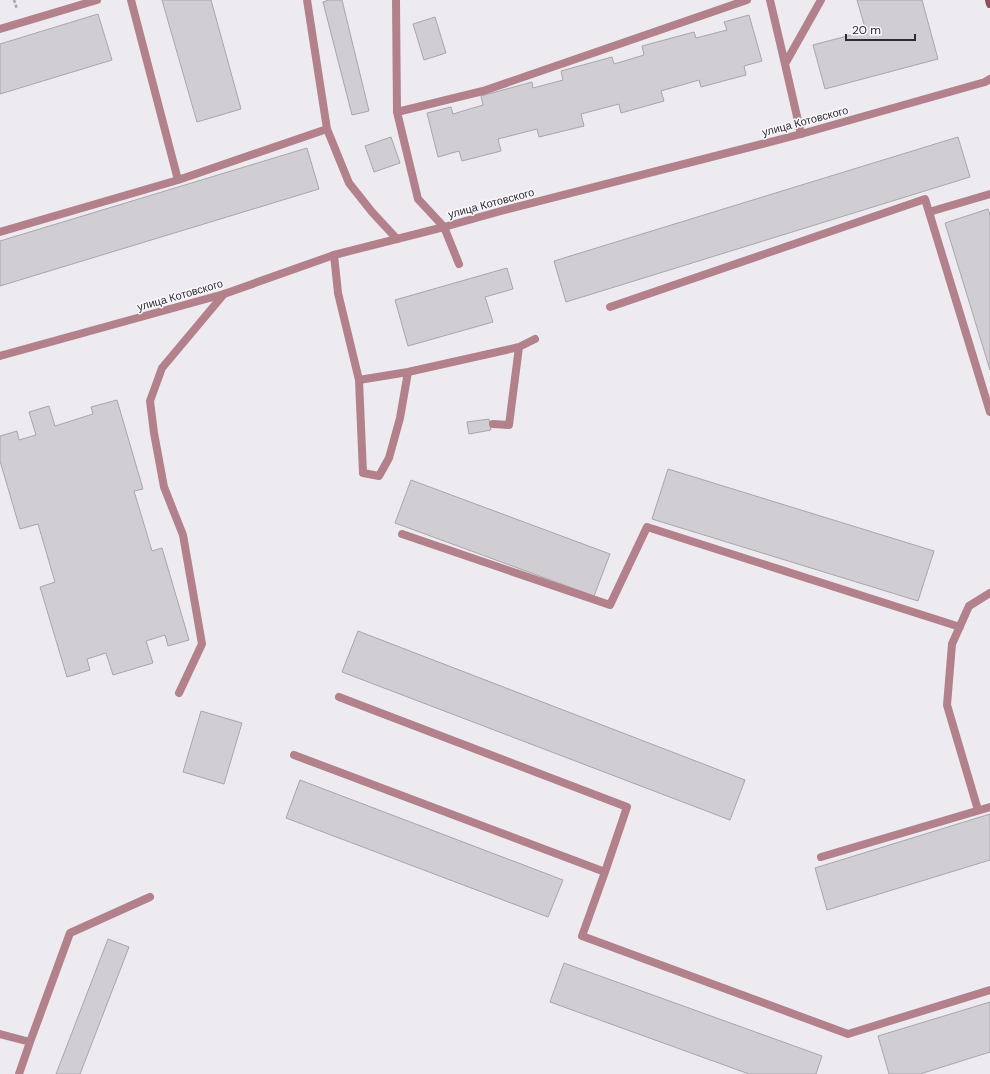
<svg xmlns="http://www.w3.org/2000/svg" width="990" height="1074" font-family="'DM Sans',sans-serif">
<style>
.building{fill:#d1ced3;stroke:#a9a6aa}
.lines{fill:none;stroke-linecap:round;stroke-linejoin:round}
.path{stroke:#a5a3a7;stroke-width:2.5;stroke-dasharray:3 2;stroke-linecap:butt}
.service{stroke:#b3818b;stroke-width:8}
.minor{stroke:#b3818b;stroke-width:8}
.secondary{stroke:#924c5e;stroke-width:8}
.labels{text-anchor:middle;stroke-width:3;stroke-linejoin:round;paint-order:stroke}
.street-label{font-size:11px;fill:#2d2c2e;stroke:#fbf8fd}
</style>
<rect width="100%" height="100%" fill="#eeebf0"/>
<path class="building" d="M162,0H211L241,109L197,122Z
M329,0H342L369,111L352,115L323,2Z
M857,0H922L938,59L825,89L813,45L866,31Z
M98,14L112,60L0,94V44Z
M749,15L762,61L744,66L746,75L701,87L699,80L661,91L664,101L621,113L619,104L581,114L584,126L539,137L537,129L498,139L501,151L462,161L459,151L438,157L427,113L451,107L453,114L483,105L481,96L532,82L533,88L563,80L561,71L612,57L614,64L644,55L642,46L694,32L696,38L727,30L724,22Z
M435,17L446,53L424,60L413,24Z
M391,137L400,163L374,172L365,146Z
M958,137L970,177L566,302L554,261Z
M307,148L319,189L0,286V241Z
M988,209L990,214V370L945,223Z
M507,268L513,289L485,297L493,322L408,346L395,300Z
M117,400L143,489L134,491L152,551L162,548L189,640L168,646L165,635L146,641L153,663L113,675L106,653L87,659L90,670L67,677L40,587L55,582L38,524L20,529L0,461V436L17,431L19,440L36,435L29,412L49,406L55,426L93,414L91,407Z
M489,419L491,430L469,434L467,422Z
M668,469L934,551L918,601L652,519Z
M411,480L610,554L594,596L395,523Z
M358,631L745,780L730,820L342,672Z
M201,711L242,723L224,784L183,772Z
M300,780L563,880L548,917L286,818Z
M990,814V860L827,910L815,868Z
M108,939L129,947L80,1074H56Z
M564,963L822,1056L816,1074H749L550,1002Z
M990,1002V1052L920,1074H889L878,1036Z"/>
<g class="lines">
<path class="path" d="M14,0L17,9"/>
<path class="service" d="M131,0L178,180
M307,0L327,129L349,183L372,212L397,239
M396,0L397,112L418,199L444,227L459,264
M770,0L785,64L821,0
M0,29L97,0
M785,64L801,134
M397,112L483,91L747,0
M929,212L990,194
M0,232L178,180L327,129
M334,255L338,293L359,380L363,473L379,476L389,458L400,418L408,372
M610,307L925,199L990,412
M359,380L408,372L519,347
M493,424L509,425L519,347L535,339
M402,534L610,605L647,527L960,627
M179,693L202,644L183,535L164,487L154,433L150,401L162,368L224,294
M339,697L627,807L605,872
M294,755L605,872L582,936L848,1034L990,990
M978,810L947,705L952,644L969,606L990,593
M821,857L990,807
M0,1034L30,1042
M19,1074L30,1042L70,933L150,897"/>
<path class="minor" d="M0,356L224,294L334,255L444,227L501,211L801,134L985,82L990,79"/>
<path class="secondary" d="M989,0L990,4"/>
</g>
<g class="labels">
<g class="street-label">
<text transform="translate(805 121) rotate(-15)" y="4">улица Котовского</text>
<text transform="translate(491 203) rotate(-15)" y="4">улица Котовского</text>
<text transform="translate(180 295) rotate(-16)" y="4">улица Котовского</text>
</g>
</g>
<path d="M846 34v6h69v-6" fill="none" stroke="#2d2c2e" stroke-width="2"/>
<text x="852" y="34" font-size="12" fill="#2d2c2e" stroke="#fbf8fd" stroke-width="3" paint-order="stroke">20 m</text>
</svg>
